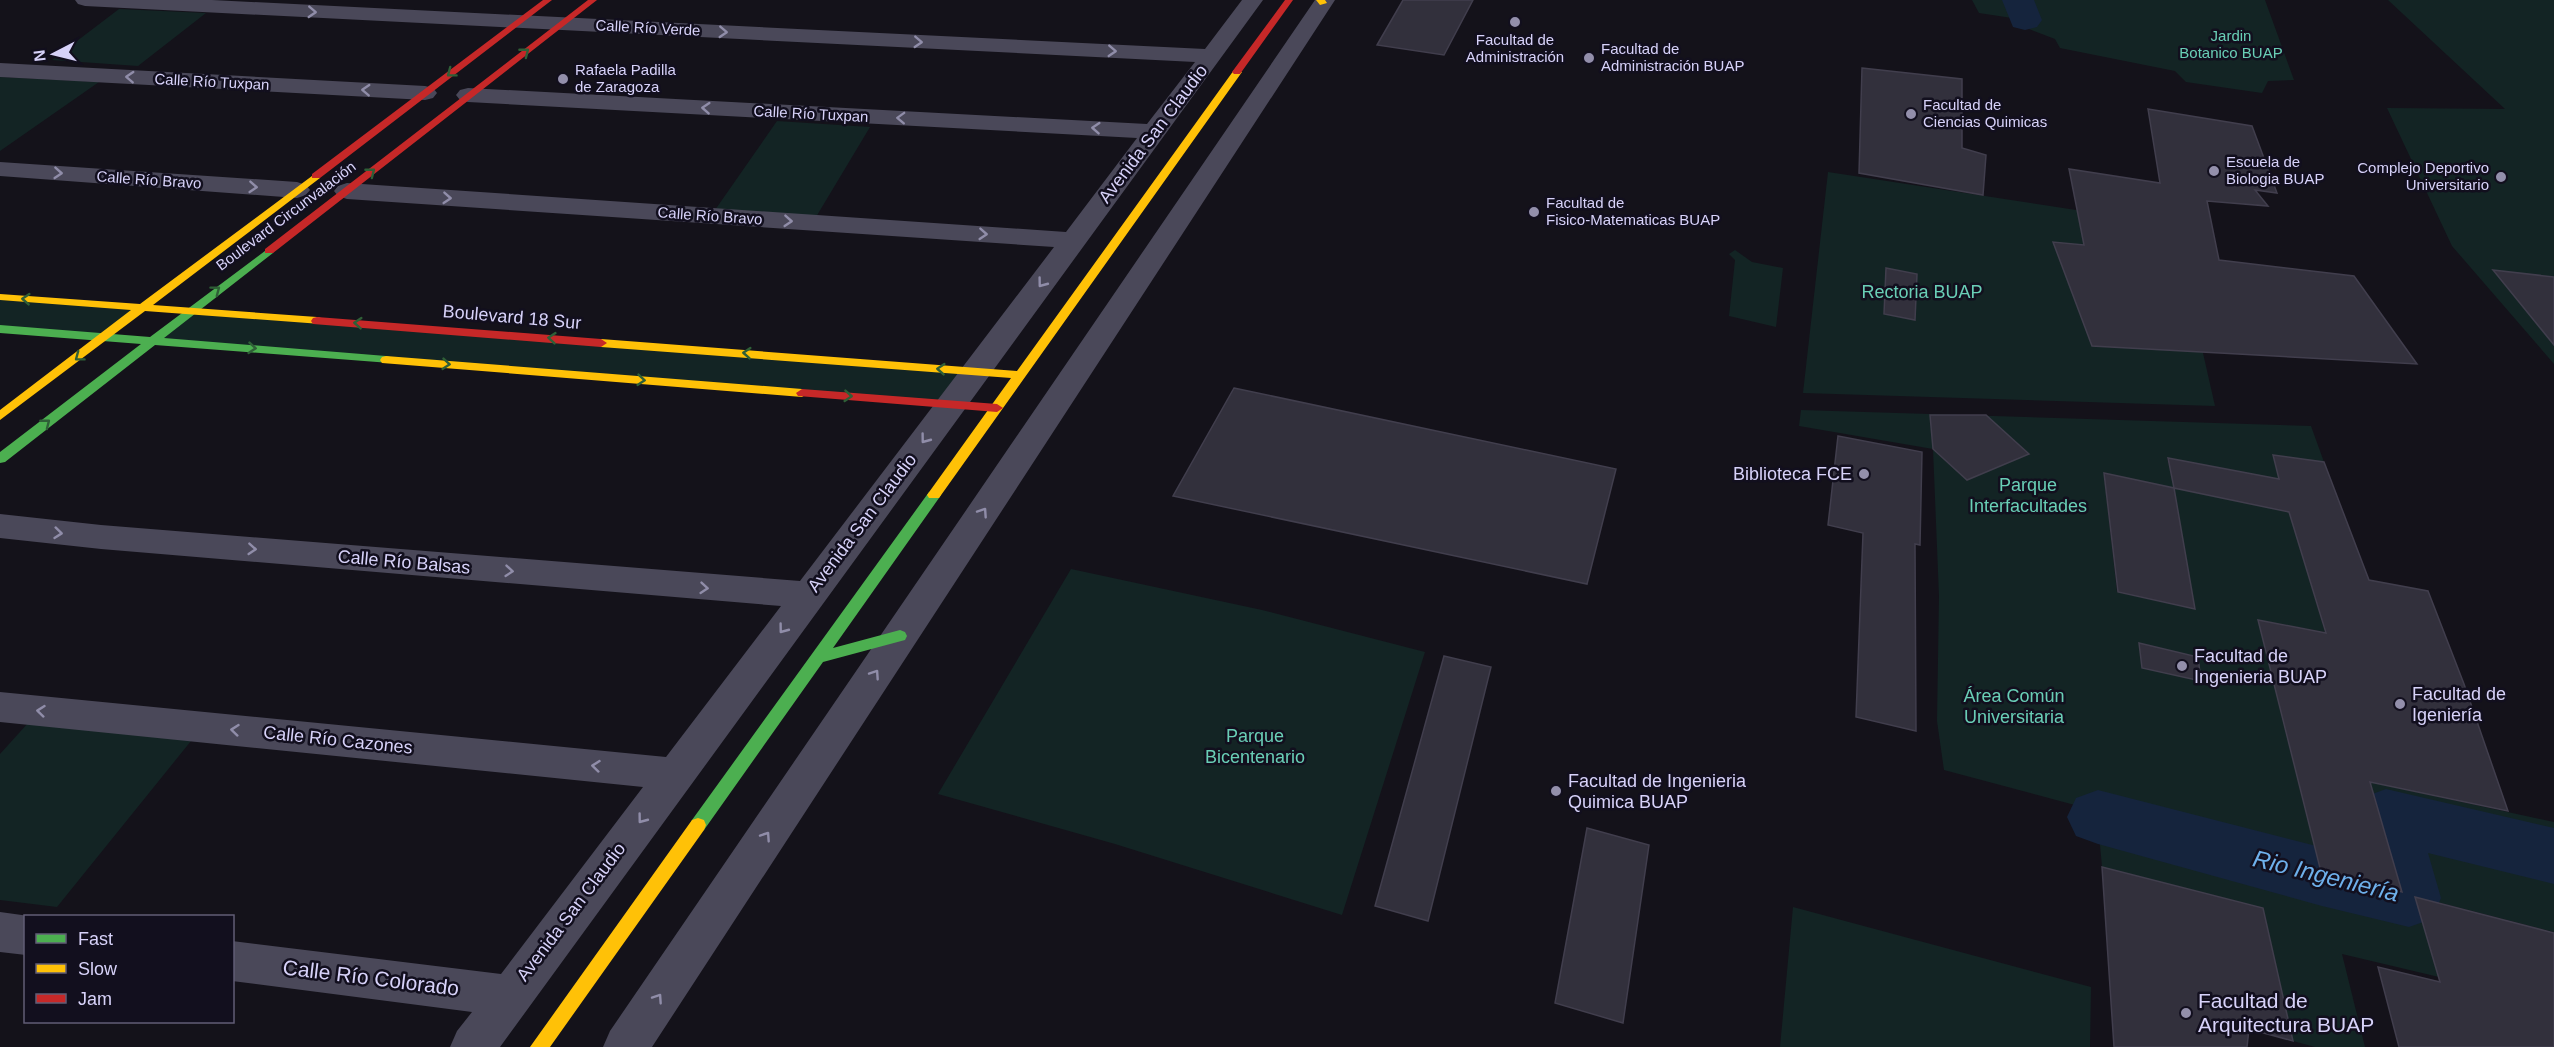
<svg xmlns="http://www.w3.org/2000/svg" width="2554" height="1047" font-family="Helvetica,sans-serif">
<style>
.green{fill:#132424;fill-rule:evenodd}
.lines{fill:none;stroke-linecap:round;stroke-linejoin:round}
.river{fill:#15243d;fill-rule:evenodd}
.building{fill:#32303c;stroke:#413e4d;stroke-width:1.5}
.street{fill:#4a4859;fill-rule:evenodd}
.fast{fill:#4caf50;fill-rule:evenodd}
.slow{fill:#ffc107;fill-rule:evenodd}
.jam{fill:#c62828;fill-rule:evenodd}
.oneway{stroke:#908da9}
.oneway2{stroke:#2f5f37}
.poi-dot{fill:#938fab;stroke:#120f1e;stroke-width:2}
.labels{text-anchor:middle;stroke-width:5;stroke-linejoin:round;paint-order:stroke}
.far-street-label{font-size:15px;fill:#d7d2f9;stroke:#120f1e}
.far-park-label{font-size:15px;fill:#69ceb6;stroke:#120f1e}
.far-poi-label{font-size:15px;fill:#d7d2f9;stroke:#120f1e;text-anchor:start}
.street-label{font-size:18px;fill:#d7d2f9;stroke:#120f1e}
.park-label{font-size:18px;fill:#69ceb6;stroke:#120f1e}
.poi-label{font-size:18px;fill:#d7d2f9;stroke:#120f1e;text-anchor:start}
.near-street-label{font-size:21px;fill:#d7d2f9;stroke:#120f1e}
.near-poi-label{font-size:21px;fill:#d7d2f9;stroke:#120f1e;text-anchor:start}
.near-water-label{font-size:24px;font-style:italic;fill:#6eb0eb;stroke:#120f1e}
</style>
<rect width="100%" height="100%" fill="#14121a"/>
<path class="green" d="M1972,0H2265L2294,80L2268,81L2262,93L2186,82L2175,71L2060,48L2055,39L2029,29L2025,20L1979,13Z
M2388,0H2554V364L2452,246L2387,108L2505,109Z
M119,9L206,13L138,66L52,60Z
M0,77L99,82L0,151Z
M777,121L870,127L816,217L715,210Z
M1828,172L2174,225L2215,406L1803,393Z
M1735,250L1752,262L1783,268L1776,327L1729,316L1735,260L1729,254Z
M0,296L138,306L98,336L0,329Z
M196,310L975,371L951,404L157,342Z
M1801,410L2311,426L2324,462L2273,456L2325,632L2258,620L2321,872L2403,892L2370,782L2554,822V932L2414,896L2439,977L2342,954L2365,1047H2315L2293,1041L2263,908L2102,867L2097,811L1944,770L1937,721L1939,596L1933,449L1799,426ZM2167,458L2242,472L2250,504L2175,488ZM2104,474L2174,488L2181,548L2194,609L2117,592Z
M1071,569L1262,610L1425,652L1342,915L1115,844L938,794Z
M29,722L191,741L57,907L0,900V754Z
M1793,907L2091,987L2090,1047H1780Z"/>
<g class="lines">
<path class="river" d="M2002,0H2034L2042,20L2037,27L2025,30L2013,27Z
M2386,789L2554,828V884L2428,853L2441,898L2432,919L2409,927L2322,906L2098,844L2076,836L2067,817L2076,798L2098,790L2367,859L2355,816L2364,797Z"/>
</g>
<path class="building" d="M1403,0H1473L1444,55L1377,45Z
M1862,68L1962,79V148L1986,155L1983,195L1859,173Z
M2148,109L2252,126L2277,193L2255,190L2268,206L2207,201L2219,260L2354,276L2417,364L2092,346L2053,242L2084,245L2069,169L2160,183Z
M1886,268L1917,274L1915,320L1884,314Z
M2493,270L2554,277V345Z
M1234,388L1616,469L1587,584L1173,496Z
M1930,415H1986L2029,454L1967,480L1933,449Z
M1838,436L1922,452L1920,545L1915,544L1916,731L1856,717L1863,533L1828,525Z
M2273,455L2324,462L2369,580L2428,591L2464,684L2508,811L2370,782L2402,892L2321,872L2258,620L2326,633L2289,512L2174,488L2168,458L2279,479Z
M2104,473L2174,488L2195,609L2118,592Z
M2139,643L2198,657L2201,681L2142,668Z
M1444,656L1491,667L1428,921L1375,906Z
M1587,828L1649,845L1623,1023L1555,1003Z
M2102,867L2263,908L2293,1041L2249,1029L2247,1047H2114Z
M2415,897L2554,933V1047H2399L2378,967L2440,982Z"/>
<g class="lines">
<path class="street" d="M75,0H212L1205,49L1242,0H1263L500,1047H450L457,1031L472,1012L232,981V941L501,974L643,787L0,722V692L666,757L781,606L101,549L0,538V514L101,525L800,581L1054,247L347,199L338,196L334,191L338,186L347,183L1066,232L1137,138L468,102L460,100L456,95L460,90L468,88L1147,124L1195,62L85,6L78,4Z
M1315,0H1335L652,1047H603L610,1031Z
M0,63L425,86L433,88L437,93L433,98L425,100L0,77Z
M0,162L297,182L306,185L310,190L306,195L297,198L0,176Z
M0,912L29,916H26V955L0,952Z"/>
<path class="fast" d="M269,248L274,251L273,253L164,338L386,356L390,357L392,360L390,363L155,345L5,462L0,463V452L141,344L0,333V325L150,337Z
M934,490L941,495L939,498L833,648L900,630L905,632L907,636L905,640L823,662L704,830L698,832L692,830L690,825L692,820L929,492Z"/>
<path class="slow" d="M1316,0H1325L1327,3L1320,5Z
M1234,70L1242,72L939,498H929L927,495L1011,378L601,347L595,343L601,339L1017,371Z
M316,173L320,174V178L153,305L317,317L321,318L323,321L321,324L145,311L0,420V410L131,310L0,300V294L140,304Z
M386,356L802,389L808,393L802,397L382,363L380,360L382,357Z
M698,818L704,820L706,825L704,830L550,1047H530L692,820Z"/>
<path class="jam" d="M543,0H552L320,178H312V174Z
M588,0H597L273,253H265V249Z
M1285,0H1293L1240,74H1234L1232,72Z
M317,317L601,339L607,343L601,347L313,324L311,321L313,318Z
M802,389L997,404L1003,408L997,412L798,396L796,393Z"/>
</g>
<defs><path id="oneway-chevron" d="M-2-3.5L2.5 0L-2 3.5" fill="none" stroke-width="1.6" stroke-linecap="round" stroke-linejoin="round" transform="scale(1.5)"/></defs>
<g class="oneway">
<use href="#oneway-chevron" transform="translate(312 12) rotate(3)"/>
<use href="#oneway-chevron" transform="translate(723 32) rotate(3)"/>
<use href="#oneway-chevron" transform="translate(918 42) rotate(3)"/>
<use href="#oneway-chevron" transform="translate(1112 51) rotate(3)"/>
<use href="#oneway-chevron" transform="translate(130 77) rotate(-177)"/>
<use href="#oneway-chevron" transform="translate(366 90) rotate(-177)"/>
<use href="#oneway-chevron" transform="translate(706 108) rotate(-176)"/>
<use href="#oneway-chevron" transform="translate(901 118) rotate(-178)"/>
<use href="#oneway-chevron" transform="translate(1096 128) rotate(-176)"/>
<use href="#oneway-chevron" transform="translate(58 173) rotate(4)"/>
<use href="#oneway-chevron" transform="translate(253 187) rotate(4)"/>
<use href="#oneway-chevron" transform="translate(447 198) rotate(4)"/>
<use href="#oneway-chevron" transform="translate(788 221) rotate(4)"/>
<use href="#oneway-chevron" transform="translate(983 234) rotate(4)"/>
<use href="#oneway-chevron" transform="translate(1042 283) rotate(127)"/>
<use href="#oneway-chevron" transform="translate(925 439) rotate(127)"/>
<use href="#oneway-chevron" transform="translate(983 512) rotate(-56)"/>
<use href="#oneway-chevron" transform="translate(58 533) rotate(6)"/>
<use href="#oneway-chevron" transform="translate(252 549) rotate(4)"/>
<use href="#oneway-chevron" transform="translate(509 571) rotate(5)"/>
<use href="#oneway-chevron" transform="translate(704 588) rotate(5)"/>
<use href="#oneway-chevron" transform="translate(783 629) rotate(127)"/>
<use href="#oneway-chevron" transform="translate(875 674) rotate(-56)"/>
<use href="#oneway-chevron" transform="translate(41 711) rotate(-174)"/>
<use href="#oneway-chevron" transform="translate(235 730) rotate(-174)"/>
<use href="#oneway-chevron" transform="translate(596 766) rotate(-174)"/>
<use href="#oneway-chevron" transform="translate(642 819) rotate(127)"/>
<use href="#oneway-chevron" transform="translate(766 836) rotate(-56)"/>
<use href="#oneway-chevron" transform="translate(658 998) rotate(-56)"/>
</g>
<g class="oneway2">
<use href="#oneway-chevron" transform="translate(525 52) rotate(-38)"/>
<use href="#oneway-chevron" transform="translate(451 73) rotate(143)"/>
<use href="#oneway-chevron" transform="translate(371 172) rotate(-38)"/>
<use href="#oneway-chevron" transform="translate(216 290) rotate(-37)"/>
<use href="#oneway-chevron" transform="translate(26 299) rotate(-176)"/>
<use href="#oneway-chevron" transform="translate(358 323) rotate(-176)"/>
<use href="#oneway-chevron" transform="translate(552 338) rotate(-175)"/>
<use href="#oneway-chevron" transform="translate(252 348) rotate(5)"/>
<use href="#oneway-chevron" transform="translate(747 353) rotate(-176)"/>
<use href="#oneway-chevron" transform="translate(79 357) rotate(143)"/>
<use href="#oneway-chevron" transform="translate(446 364) rotate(5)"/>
<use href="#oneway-chevron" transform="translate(941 369) rotate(-176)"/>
<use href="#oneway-chevron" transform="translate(641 380) rotate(5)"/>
<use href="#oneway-chevron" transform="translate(848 396) rotate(4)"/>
<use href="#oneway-chevron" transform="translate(46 423) rotate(-38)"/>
</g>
<g class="poi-dot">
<circle cx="1515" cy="22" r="6"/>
<circle cx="1589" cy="58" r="6"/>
<circle cx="563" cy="79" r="6"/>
<circle cx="1911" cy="114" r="6"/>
<circle cx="2214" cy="171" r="6"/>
<circle cx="2501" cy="177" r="6"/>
<circle cx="1534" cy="212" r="6"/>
<circle cx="1864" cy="474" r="6"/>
<circle cx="2182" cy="666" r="6"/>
<circle cx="2400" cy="704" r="6"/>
<circle cx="1556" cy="791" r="6"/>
<circle cx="2186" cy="1013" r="6"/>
</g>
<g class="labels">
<g class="far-street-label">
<text transform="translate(648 28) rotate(3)" y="5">Calle Río Verde</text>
<text transform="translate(212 82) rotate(3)" y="5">Calle Río Tuxpan</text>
<text transform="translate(811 114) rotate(3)" y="5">Calle Río Tuxpan</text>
<text transform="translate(149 180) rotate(4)" y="5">Calle Río Bravo</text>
<text transform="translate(286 216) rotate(-37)" y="5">Boulevard Circunvalación</text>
<text transform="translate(710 216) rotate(4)" y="5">Calle Río Bravo</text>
</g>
<g class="far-park-label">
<text x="2231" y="41">Jardin<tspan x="2231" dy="17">Botanico BUAP</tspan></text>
</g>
<g class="far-poi-label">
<text x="1515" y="45" text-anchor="middle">Facultad de<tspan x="1515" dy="17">Administración</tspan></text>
<text x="1601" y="54">Facultad de<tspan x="1601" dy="17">Administración BUAP</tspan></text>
<text x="575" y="75">Rafaela Padilla<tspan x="575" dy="17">de Zaragoza</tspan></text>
<text x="1923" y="110">Facultad de<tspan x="1923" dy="17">Ciencias Quimicas</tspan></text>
<text x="2226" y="167">Escuela de<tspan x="2226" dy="17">Biologia BUAP</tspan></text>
<text x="2489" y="173" text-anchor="end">Complejo Deportivo<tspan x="2489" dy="17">Universitario</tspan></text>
<text x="1546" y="208">Facultad de<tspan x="1546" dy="17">Fisico-Matematicas BUAP</tspan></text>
</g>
<g class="street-label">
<text transform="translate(1153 134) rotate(-53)" y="6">Avenida San Claudio</text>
<text transform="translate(512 317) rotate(5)" y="6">Boulevard 18 Sur</text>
<text transform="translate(862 523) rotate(-53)" y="6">Avenida San Claudio</text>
<text transform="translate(404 562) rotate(5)" y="6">Calle Río Balsas</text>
<text transform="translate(338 740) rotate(6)" y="6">Calle Río Cazones</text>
<text transform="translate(571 912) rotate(-53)" y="6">Avenida San Claudio</text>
</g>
<g class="park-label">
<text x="1922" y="298">Rectoria BUAP</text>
<text x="2028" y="491">Parque<tspan x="2028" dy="21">Interfacultades</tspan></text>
<text x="2014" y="702">Área Común<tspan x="2014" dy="21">Universitaria</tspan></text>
<text x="1255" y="742">Parque<tspan x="1255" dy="21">Bicentenario</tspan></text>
</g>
<g class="poi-label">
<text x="1852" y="480" text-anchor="end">Biblioteca FCE</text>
<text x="2194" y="662">Facultad de<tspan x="2194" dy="21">Ingenieria BUAP</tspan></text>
<text x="2412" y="700">Facultad de<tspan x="2412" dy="21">Igeniería</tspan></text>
<text x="1568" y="787">Facultad de Ingenieria<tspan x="1568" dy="21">Quimica BUAP</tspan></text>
</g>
<g class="near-street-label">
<text transform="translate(371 978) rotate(7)" y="7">Calle Río Colorado</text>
</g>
<g class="near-poi-label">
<text x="2198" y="1008">Facultad de<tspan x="2198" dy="24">Arquitectura BUAP</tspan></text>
</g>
<g class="near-water-label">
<text transform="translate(2326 876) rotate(14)" y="8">Rio Ingeniería</text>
</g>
</g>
<rect x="24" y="915" width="210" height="108" fill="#120f1e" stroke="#615d76" stroke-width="1.5"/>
<rect x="36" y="934" width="30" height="9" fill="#4caf50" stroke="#615d76" stroke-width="1.5"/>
<text x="78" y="945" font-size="18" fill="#d7d2f9">Fast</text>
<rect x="36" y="964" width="30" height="9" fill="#ffc107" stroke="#615d76" stroke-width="1.5"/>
<text x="78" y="975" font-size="18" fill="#d7d2f9">Slow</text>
<rect x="36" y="994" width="30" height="9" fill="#c62828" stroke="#615d76" stroke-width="1.5"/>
<text x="78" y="1005" font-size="18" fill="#d7d2f9">Jam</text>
<g transform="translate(54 54) rotate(263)" stroke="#120f1e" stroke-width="4.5" paint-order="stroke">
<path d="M0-4.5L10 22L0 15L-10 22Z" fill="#d7d2f9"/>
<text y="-9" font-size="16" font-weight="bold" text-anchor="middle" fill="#d7d2f9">N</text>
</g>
</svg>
